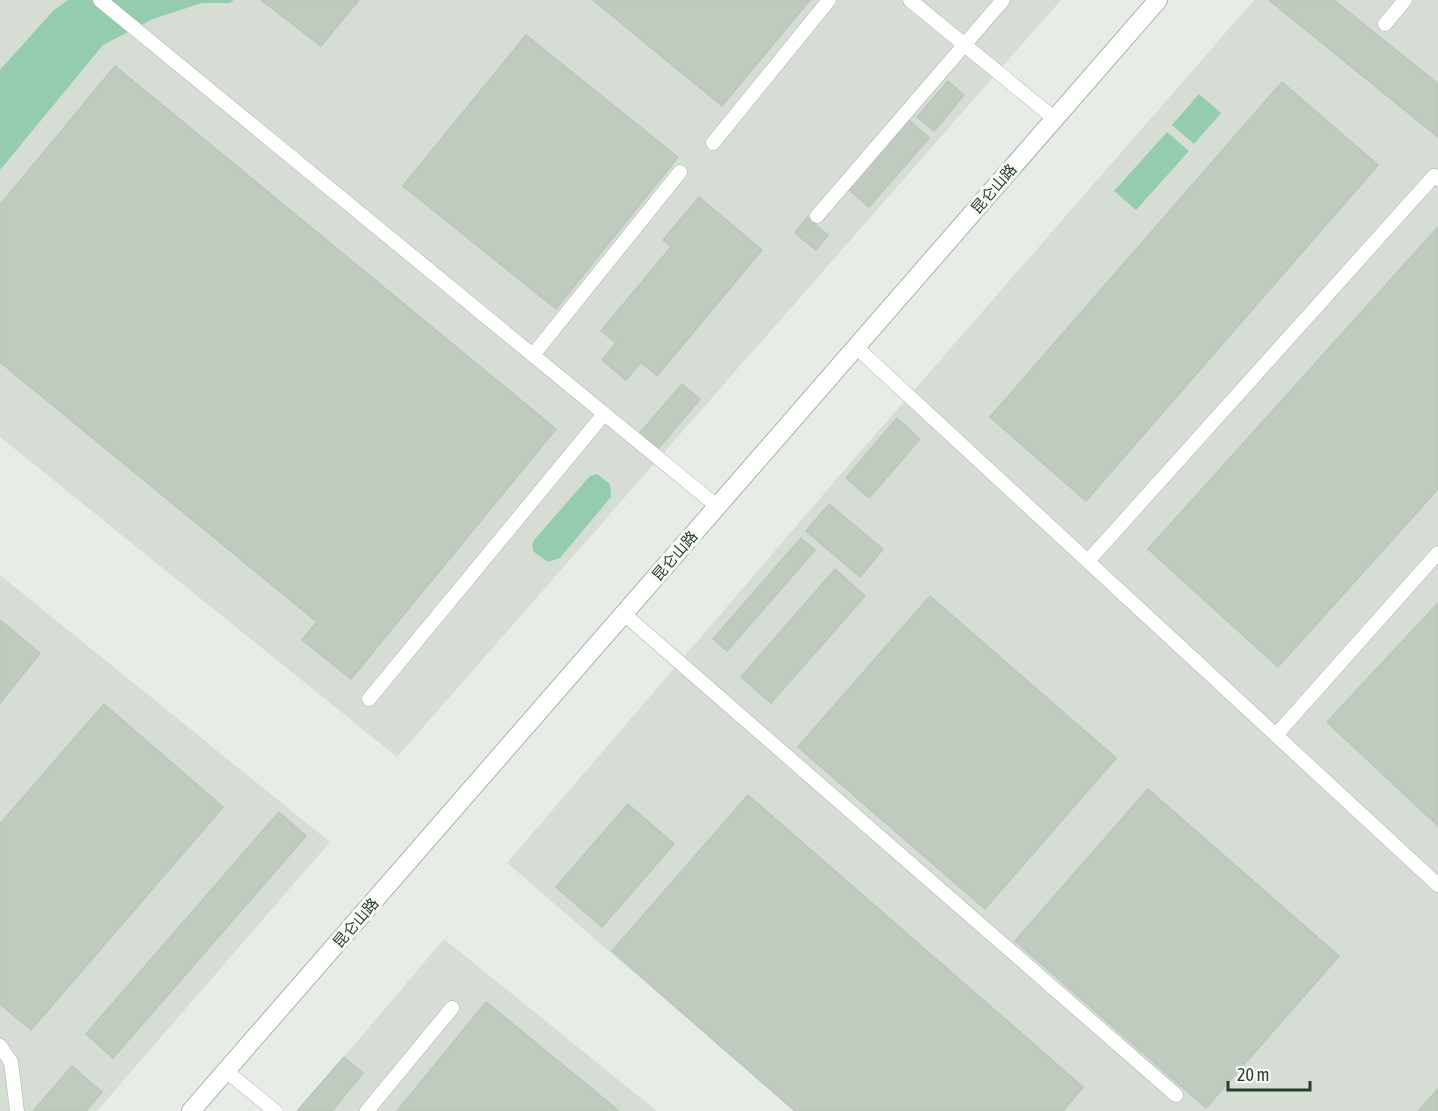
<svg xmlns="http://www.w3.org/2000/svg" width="1438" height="1111" font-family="'Asap Condensed','Noto Sans SC',sans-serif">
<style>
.built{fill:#d6ddd4}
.water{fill:#95ccad}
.building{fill:#c0cbbf;stroke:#bbc7b9;stroke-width:1.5}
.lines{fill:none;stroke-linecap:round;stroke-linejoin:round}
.lane-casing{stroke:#aab5a9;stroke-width:15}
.secondary-casing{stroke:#a4b5a3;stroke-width:20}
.lane{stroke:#fff;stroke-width:14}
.secondary{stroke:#fff;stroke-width:18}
.labels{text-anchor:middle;stroke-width:6;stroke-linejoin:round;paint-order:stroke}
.street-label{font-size:15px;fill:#273e27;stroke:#f7faf7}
</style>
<rect width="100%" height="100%" fill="#e7ede6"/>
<path class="built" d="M0,0H1061L397,757L0,437Z
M1254,0H1438V1111H794L507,863L827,490Z
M0,575L330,842L97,1111H0Z
M444,939L657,1111H298Z"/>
<path class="water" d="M68,0H234L230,3H202L153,19L103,45L0,170V70L53,11Z
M1199,94L1221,113L1194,144L1172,125Z
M1167,132L1189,151L1136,210L1114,191Z
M597,474L610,484L611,497L560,558L548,562L534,552L532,546L534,540L590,476Z"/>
<path class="building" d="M261,0H359L321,46Z
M593,0H810L722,106Z
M1269,0H1334L1438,84V137Z
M526,35L678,157L556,309L403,186Z
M115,66L556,429L351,679L302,640L317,622L0,362V205Z
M948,81L964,95L934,131L917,117Z
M1282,82L1378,165L1086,501L990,417Z
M908,119L929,138L869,207L848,189Z
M699,197L762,250L657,376L641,362L626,380L602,360L616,343L601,331L671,247L663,240Z
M807,217L828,235L816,250L795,233Z
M1438,227V489L1278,667L1148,549Z
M682,384L700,399L658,449L640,433Z
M897,418L920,439L869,498L846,478Z
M829,504L883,549L860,577L806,531Z
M801,538L815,550L727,651L713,639Z
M835,569L865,596L771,703L741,677Z
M930,596L1116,758L985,909L798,747Z
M1438,603V826L1327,722Z
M0,620L40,653L0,703Z
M104,704L223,807L31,1030L0,1004V824Z
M1148,789L1339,956L1206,1108L1015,941Z
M748,795L1083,1087L1063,1111H795L612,951Z
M628,804L674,844L602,927L556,887Z
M279,812L306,836L113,1058L86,1034Z
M486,1002L619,1111H397Z
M344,1057L363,1073L332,1111H297Z
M72,1066L102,1092L86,1111H33Z
M1438,1089V1111H1418Z"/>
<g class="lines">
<g class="lane-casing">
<path id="lane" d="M100,0L718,507
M910,0L1055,119
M1385,24L1405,0
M713,143L829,0
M817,216L1003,0
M856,347L1438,885
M533,355L680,172
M1088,561L1434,176L1438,179
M624,614L1176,1095
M369,699L604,414
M1276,735L1438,553
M0,1046L11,1062L17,1111
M226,1071L275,1111
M367,1111L452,1008"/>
</g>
<g class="secondary-casing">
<path id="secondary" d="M191,1111L1158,0"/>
</g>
<use href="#lane" class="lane"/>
<use href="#secondary" class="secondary"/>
</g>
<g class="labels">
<g class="street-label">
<text transform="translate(994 189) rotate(-49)" y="5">昆仑山路</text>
<text transform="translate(675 556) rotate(-49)" y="5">昆仑山路</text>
<text transform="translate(356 923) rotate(-49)" y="5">昆仑山路</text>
</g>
</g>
<path d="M1228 1081v9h82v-9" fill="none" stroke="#273e27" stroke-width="3"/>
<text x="1237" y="1081" font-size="18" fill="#273e27" stroke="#f7faf7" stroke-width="4.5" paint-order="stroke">20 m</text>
</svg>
